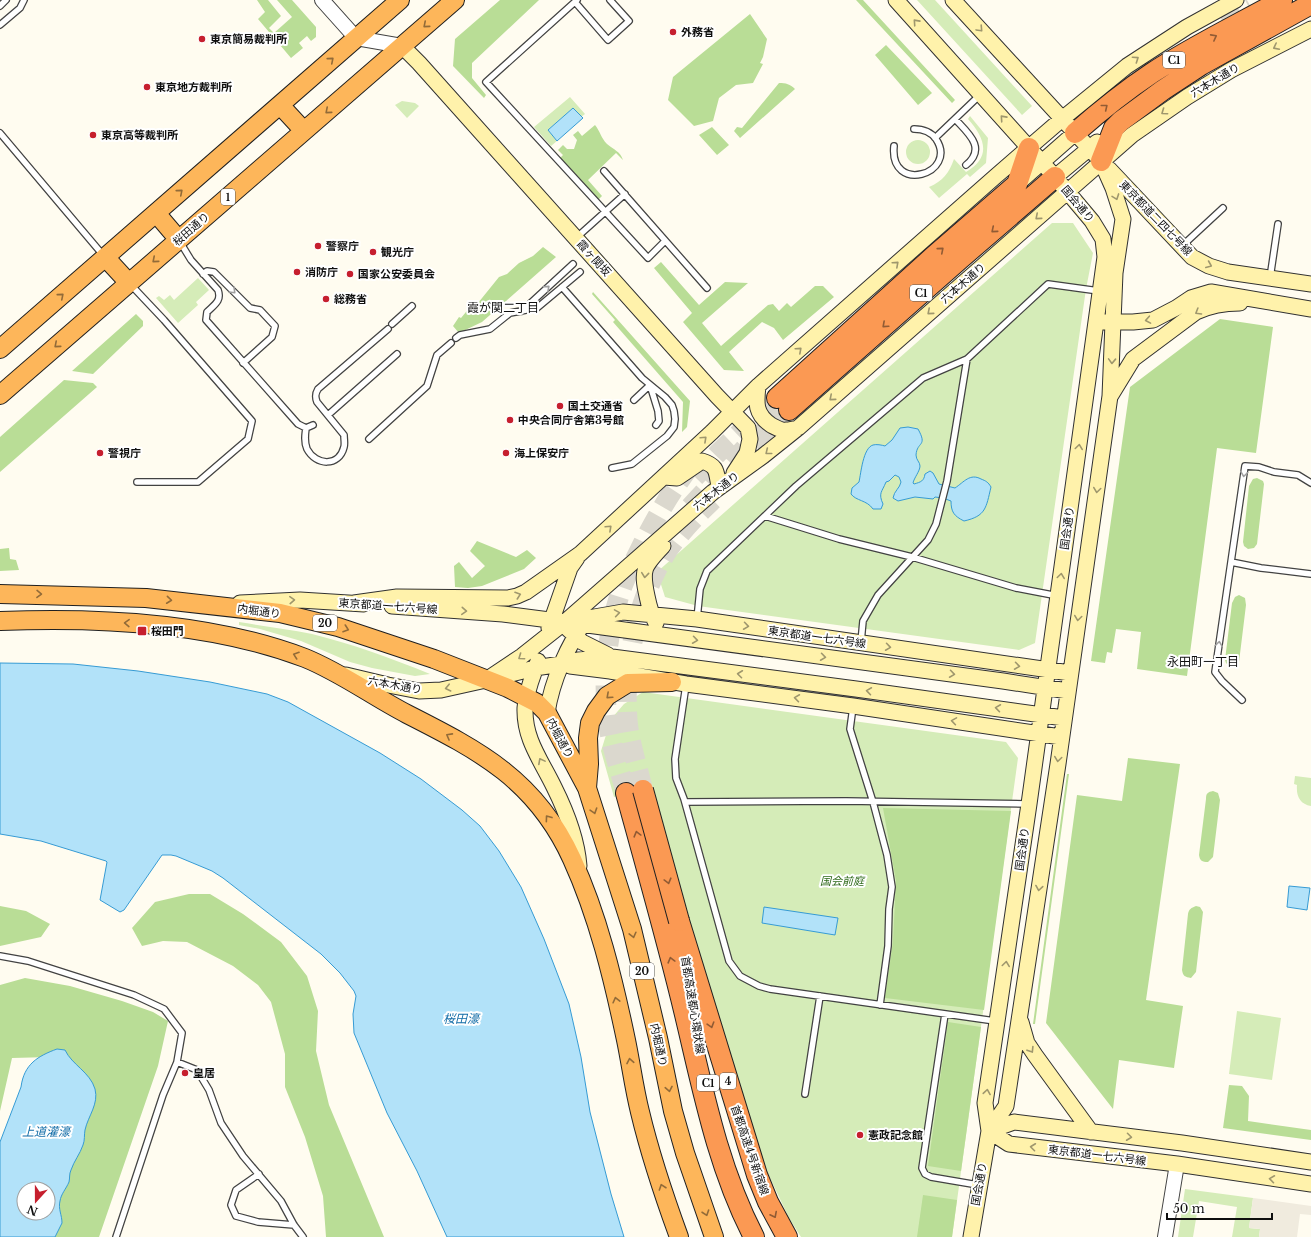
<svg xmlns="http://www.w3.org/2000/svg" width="1311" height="1237" font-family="'Libre Baskerville','Noto Sans JP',serif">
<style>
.green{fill:#d5ecb8}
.forest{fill:#b9dd96}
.plaza{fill:#f0ebde}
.water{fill:#b2e2f9;stroke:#369bd4;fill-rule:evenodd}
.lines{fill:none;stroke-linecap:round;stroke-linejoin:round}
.motorway-tunnel{stroke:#dbd8ce;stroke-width:20;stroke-dasharray:20 10;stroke-linecap:butt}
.service-casing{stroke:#424242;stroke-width:8}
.tertiary-casing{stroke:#424242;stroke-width:16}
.secondary-casing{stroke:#313131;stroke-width:17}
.trunk-casing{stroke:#202020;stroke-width:20}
.motorway-casing{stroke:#202020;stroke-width:22}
.service{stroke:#fff;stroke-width:5.5}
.tertiary{stroke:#fff;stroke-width:14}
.secondary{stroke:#fff2ab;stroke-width:15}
.trunk{stroke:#fdb65a;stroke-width:18}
.motorway{stroke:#fb9953;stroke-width:20}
.motorway-bridge-casing{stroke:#202020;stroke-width:22;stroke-linecap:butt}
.motorway-bridge{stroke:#fb9953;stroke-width:20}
.oneway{stroke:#9f976d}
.oneway2{stroke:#926b38}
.oneway3{stroke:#915b34}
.oneway4{stroke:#9f9f9f}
.poi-dot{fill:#c61f2e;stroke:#fff;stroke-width:1.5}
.labels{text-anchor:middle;stroke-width:4;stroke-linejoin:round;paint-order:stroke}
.shield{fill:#fff;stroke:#575757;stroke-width:1}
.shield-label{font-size:10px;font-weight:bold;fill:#0f0f0f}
.poi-label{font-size:11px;font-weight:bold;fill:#0f0f0f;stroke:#fff;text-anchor:start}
.street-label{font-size:11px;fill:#0f0f0f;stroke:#fff}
.park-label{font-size:11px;font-style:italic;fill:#2f6a1b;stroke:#fff}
.neighbourhood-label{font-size:12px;fill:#0f0f0f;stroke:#fff}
.water-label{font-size:12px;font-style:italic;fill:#116ca7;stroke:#fff}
</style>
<rect width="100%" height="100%" fill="#fffcf0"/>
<path class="green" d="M917,0H935L1032,106L1022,115Z
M570,97L585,114L581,117L573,108L548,130L557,141L551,146L534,127Z
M402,101L415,103L419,106L407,118L395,105Z
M970,116L988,138L986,163L970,177L967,174L939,198L929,187C943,181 949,173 954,159L966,172C992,157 985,138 968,119Z
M906 152a12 12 0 1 1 24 0a12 12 0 1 1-24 0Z
M1052,223H1073L1093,253L1086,289L1035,643L1019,650L698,606L665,597L657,572Z
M198,278L209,290L196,302L198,305L178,323L156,298L159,296L164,300L170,295L174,300Z
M239,622C263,626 288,629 312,634C352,644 391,658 430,674L415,676L372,668L350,662L301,641L260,629L239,625Z
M643,692L1006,742L1018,758L952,1237H801L789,1218L762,1161L698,957L651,787L614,797L601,751L611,719L624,704Z
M1295,776L1311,778V806C1300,804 1296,796 1297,785L1294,784Z
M1237,1011L1281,1018L1272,1080L1229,1074Z
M1185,1189L1253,1198L1249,1228L1260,1229L1259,1237H1232L1237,1207L1199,1201L1193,1237H1178Z"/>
<path class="forest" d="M257,0H268L281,16L269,28L274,33L292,17L277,0H292L316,27V37L311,41L307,36L299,43L303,48L291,58L258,19L265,12Z
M500,0H539L472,63V78L486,95L484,98L453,66L455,39Z
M856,0H863L955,100L952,103Z
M750,14L767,39L763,57L760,63L763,64L753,83L736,85L719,98L713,121L694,126L668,100L673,77Z
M886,45L932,93L918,105L875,55Z
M779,83C786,83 790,84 795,89L740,138L734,131L737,127L742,128Z
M595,125C600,131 601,138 607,144C614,150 620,151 623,160L616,153L588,180L602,196L598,200L560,158L563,155L558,150L563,145L567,149H574L577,140L573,135L578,131L582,136Z
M712,127L729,145L717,155L699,135Z
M543,247L556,257L482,322L459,333L453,326L459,317L461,318L475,301L478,303L499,277L507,274L519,263L533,256Z
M661,262L699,305L725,282L748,283L702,323L721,346L768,305L773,304L779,311L787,303L791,307L815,286H823L834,297L783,340L774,328L762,322L729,352L744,371L724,370L683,322L692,313L654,268Z
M593,292L690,401L687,427L682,432L683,402L613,322L615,320L592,294Z
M136,314L143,321V326L93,374L72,371Z
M1220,319L1273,327L1256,453L1217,448L1187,676L1137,669L1141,632L1116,629L1112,653L1107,652L1105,663L1091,661L1130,387Z
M64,380L93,383L97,387L0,472V437Z
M1257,478L1263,481L1264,484L1257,544L1254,548L1248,549L1244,546L1243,542L1249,486L1253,479Z
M477,541L516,557L527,550L536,558L524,569L482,586L468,588L455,587L454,566L459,562L472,578L485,566L470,551Z
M9,548L10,559L16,560L19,570L0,571V549Z
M1239,595L1245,598L1246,605L1239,662L1234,667H1230L1226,663L1225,660L1232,603L1235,597Z
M1128,758L1180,764L1146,1000L1183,1006L1174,1068L1119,1060L1113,1109L1046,1023L1077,795L1122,801Z
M1067,774H1069L1035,1024H1033Z
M1213,791L1218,793L1220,800L1213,857L1208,862C1202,862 1200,861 1199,855L1206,799C1206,793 1208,792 1213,791Z
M883,808L1011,811L984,1010L885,998L893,941L896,881Z
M189,894H210L243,914L281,942L307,976L318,1011L316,1051L329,1105L384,1237H326L323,1196L305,1137L285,1087V1054L271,1002L258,985L233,966L187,942L163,941L142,946L132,928L155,902Z
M0,906L26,911L50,924L41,937L0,946Z
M1196,906L1200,907L1203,912L1196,972L1191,978C1185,977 1183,976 1182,970L1188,914C1189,909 1191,908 1196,906Z
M25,978L70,986L122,1001L153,1012L168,1021L158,1066L99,1237H35L48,1213L50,1057L12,1058L0,1111V985Z
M948,1022L981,1027L961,1171L928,1166Z
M1229,1085L1242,1086L1249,1096L1248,1121L1311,1130V1140L1223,1128Z
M923,1195L957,1200L952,1237H917Z"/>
<path class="plaza" d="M1253,1198L1311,1206V1215L1300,1214L1297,1237H1259L1260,1229L1249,1228Z"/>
<path class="water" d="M573,108L583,118L557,141L548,130Z
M908,427L918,429C928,447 917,441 916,455C916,460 920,462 920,466C920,471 914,478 913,483L914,484C921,482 924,481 925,474L930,471L933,473L939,484L955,488C964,482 970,473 981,479C986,481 988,482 991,487C986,508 986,516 964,521C954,516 951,512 951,501L943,498L935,497L933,499L915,497L898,501L893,498C894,491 900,488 901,482L899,477L895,475L889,481L886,482C882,492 878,493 883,504L881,509H873C867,500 856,501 851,494L852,488L859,482C861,473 863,448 873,445C876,444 882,445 885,446L892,440L900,428Z
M0,663L73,664L138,671L210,682L267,694L288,702L380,753L421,779L462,810L480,826L499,851L521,887L544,939L569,1004L581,1057L590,1112L611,1194L624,1237H447L417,1171L387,1113L354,1033L353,1014L356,996L354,991L340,973L321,954L223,878L212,871L176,856L171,855H162L124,910L120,912L100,900L107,862L106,861L41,841L0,834Z
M1289,886L1310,888L1307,910L1287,907Z
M764,907L838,918L835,935L762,923Z
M57,1049L65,1050C72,1065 90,1072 95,1089C99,1104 88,1116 85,1130C84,1135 85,1140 83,1145C80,1154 74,1161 71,1170C69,1174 70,1178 69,1182C66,1189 61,1194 60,1201C58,1209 62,1215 62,1223L55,1237H0V1142L21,1087C24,1064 38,1056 57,1049ZM24,1189H48V1213H24Z"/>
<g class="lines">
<path class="motorway-tunnel" d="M1219,15L1247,0
M695,477L719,452L777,398
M690,507L745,448L789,410
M643,790C638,768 631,747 628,725C622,668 637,598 668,550C681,532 696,516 713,500
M626,793C621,774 614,755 610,735C601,685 606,632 623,585C629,570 637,556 644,541C658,514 673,488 692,464"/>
<g class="service-casing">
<path id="service" d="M577,0L486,82L648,258L665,241
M575,2L608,40L629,21L610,0
M0,6L6,0
M0,25L20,8L24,0
M955,119C968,133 987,148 966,165
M0,133L103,255
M935,138L981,94
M894,146C889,195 959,174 936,139C931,132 923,129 914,129
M604,171L707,288
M576,238L625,194
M180,242L191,260L218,290C222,301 214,305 207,312L206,320L298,424L306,428L313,425
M1182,246L1223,208
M203,274L207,271L214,272L250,308L260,310L275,326L272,337L243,363
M1270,278L1278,224
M131,285L164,320L252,421L248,439L198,482H137
M562,287L642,378L665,397L672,405L674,411L675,419L674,427L667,436L632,464L612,468
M522,311L573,264
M392,324L412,306
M456,338L460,335L490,329L510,313L537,308L580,272
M634,400L650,385L658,411L659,421L656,425
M328,415L397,354
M306,428C305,435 304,442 307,449C316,466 339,467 344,447C345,444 344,439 344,435L317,402C315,397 315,394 318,389L388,329
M369,439L427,386L437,355L451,343
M765,516L839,539L912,557L1016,588L1058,596
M1231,562L1245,466L1259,467L1274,472L1298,475L1311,483
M697,619L700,589L707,571L796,486L923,378L967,359L1048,284L1099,291
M861,642L863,621L878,595L928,540L936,524L947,481L967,359
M686,685L675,759L676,778L684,799L729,961L740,976L759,986L770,989L995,1021
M1242,700L1222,681L1215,672L1231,562L1261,568L1311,574
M853,707L850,729L873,802L887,855L892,887L889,909L888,946L880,1005
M685,802L846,801L1028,804
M0,956L28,961L134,995L164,1009L182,1033L177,1062L163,1095L116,1237
M945,1014L922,1168L925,1174L931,1177L978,1185
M177,1062L197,1070L209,1090L221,1123L243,1156L281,1201L294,1225L303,1237
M805,1094L820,996
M259,1174L236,1190L231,1205L236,1216L258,1222L294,1225"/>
</g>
<g class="tertiary-casing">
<path id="tertiary" d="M322,0L356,38L402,46
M1165,1237L1177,1164"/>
</g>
<g class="secondary-casing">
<path id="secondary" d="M896,0L1055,177L1092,221L1103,239L1105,257L1029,804L985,1103L989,1131L971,1237
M953,0L1101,161L1113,188L1123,219L1115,273L1110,396L1058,764L1006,1106L989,1131
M402,46L419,63L717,396L748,428L750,439L747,453L734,473
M1109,169L1192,257L1209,266L1228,272L1311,284
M1055,177L1097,142
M1017,184L1075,133
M1104,322H1133L1153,320L1176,308L1191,298L1211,292L1311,309
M758,386C756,403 755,414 771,425C775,427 781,431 786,430C790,430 794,429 798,428
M1111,395L1133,359L1196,312C1211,305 1224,303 1240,303
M664,477L677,478L702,461C718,466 716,472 719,486
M240,603L300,600L364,604
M354,603L397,597L508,598L517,596L526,592L580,554L712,432L758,386L996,176L1062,119L1127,66L1187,27L1236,0
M392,606L503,614L565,622L1003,681L1068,691
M577,620L623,612L697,619L1070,673
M656,623C651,614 649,606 647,596C641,569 644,566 663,546
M549,628L570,568L577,558
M568,629L582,642L608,655
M538,661C533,676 526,691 525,708C524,739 541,760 554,787C566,811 577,839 579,866
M570,666L610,671L686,684L853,706L1061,737
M346,675L388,685L419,691L441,690L486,680L522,656L565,622L713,492L763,456L798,428L1132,135L1187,97L1231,70L1311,29
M499,677L535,668L561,664L578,660L612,657L856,689L1064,718
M547,713C552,680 568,645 587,618
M1021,1022L1027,1043L1035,1055L1091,1132
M989,1131L1009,1144L1177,1164L1311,1184
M989,1131L1014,1122L1182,1143L1311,1162"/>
</g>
<g class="trunk-casing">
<path id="trunk" d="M280,105L304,131
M156,213L179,240
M105,257L129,283
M0,349L400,0
M0,395L455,0
M0,594L146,598L280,613L338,627L434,659L508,688L537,703L547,713L587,788L632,929L658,1038L673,1111L685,1153L714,1237
M0,621C100,617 211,622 305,658C342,673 372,696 407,714C480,751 536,780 572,859C598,916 613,978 626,1040C631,1064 634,1088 640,1112C650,1154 664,1196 679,1237
M587,788L589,764L588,738L590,723L596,711L607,696L628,683L672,682"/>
</g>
<g class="motorway-casing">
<path id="motorway" d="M1075,133C1100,111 1125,91 1152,73C1193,46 1239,24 1282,0
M1101,161L1114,128L1121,121L1163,90L1201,65L1311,4
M777,398L934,256L1017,184L1029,148
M789,410L960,259L1055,177
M626,793C645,862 664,929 681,998C701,1079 715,1162 754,1237
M679,921L757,1175L768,1202L787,1237"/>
</g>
<use href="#service" class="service"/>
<use href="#tertiary" class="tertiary"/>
<use href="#secondary" class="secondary"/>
<use href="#trunk" class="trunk"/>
<use href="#motorway" class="motorway"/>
<g class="motorway-bridge-casing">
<path id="motorway-bridge" d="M643,790L679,921"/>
</g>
<use href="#motorway-bridge" class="motorway-bridge"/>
</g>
<defs><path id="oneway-chevron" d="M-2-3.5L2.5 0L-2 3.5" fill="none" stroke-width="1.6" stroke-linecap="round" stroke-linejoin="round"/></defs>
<g class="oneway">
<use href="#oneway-chevron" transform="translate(916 22) rotate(-132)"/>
<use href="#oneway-chevron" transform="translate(980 29) rotate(47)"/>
<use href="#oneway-chevron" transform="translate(1276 47) rotate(153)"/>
<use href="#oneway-chevron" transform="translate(1136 59) rotate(-34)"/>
<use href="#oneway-chevron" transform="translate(1164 112) rotate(145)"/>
<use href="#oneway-chevron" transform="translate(1003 118) rotate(-132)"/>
<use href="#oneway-chevron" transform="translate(1116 197) rotate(70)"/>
<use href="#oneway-chevron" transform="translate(1038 217) rotate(139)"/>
<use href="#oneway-chevron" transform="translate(896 264) rotate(-42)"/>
<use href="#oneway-chevron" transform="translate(1209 265) rotate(23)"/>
<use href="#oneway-chevron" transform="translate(930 312) rotate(139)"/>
<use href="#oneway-chevron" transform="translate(1198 312) rotate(149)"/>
<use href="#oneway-chevron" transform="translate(1148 320) rotate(170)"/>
<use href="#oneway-chevron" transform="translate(799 350) rotate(-42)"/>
<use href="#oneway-chevron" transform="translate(1112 361) rotate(92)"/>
<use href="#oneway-chevron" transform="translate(832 398) rotate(139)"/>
<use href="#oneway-chevron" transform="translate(704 439) rotate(-43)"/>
<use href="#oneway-chevron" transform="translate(1079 447) rotate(-82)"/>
<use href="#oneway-chevron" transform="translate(768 452) rotate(141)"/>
<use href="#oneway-chevron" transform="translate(1097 490) rotate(98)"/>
<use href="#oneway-chevron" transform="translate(609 528) rotate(-43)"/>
<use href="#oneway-chevron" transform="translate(645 575) rotate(96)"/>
<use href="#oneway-chevron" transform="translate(1061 576) rotate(-82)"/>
<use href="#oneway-chevron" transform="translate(518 595) rotate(-19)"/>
<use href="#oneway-chevron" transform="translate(292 600) rotate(-3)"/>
<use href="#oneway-chevron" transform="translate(464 611) rotate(4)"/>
<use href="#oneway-chevron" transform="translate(617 613) rotate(-9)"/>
<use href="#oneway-chevron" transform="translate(1078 618) rotate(98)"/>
<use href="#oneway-chevron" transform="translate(746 626) rotate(8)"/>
<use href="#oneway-chevron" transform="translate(695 640) rotate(8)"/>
<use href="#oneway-chevron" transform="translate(888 647) rotate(8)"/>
<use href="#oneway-chevron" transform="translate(521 657) rotate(145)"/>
<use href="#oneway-chevron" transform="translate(823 657) rotate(8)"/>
<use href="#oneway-chevron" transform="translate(1017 666) rotate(8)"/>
<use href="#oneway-chevron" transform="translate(740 674) rotate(-173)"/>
<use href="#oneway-chevron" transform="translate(952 674) rotate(8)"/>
<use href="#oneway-chevron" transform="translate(448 688) rotate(167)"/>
<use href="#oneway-chevron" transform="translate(869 691) rotate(-172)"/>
<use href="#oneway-chevron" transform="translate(797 698) rotate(-172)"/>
<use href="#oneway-chevron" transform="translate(998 708) rotate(-172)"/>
<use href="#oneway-chevron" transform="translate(954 721) rotate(-171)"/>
<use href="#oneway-chevron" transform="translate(1058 759) rotate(98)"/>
<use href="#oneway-chevron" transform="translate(541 761) rotate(-118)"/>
<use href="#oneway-chevron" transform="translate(1039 888) rotate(99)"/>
<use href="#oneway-chevron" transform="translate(1006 964) rotate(-82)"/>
<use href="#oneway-chevron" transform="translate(1031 1050) rotate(58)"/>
<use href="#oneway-chevron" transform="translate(987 1092) rotate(-81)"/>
<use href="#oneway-chevron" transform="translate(1129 1137) rotate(7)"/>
<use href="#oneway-chevron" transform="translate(1033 1147) rotate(-173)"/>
<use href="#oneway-chevron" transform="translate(1272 1179) rotate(-172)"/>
</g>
<g class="oneway2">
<use href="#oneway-chevron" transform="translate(426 25) rotate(139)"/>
<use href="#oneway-chevron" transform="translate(331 60) rotate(-41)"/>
<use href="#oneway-chevron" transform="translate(328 111) rotate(139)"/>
<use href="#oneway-chevron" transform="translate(180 192) rotate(-41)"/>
<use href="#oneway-chevron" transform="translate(155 260) rotate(139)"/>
<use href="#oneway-chevron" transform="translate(61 296) rotate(-41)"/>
<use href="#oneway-chevron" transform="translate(57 345) rotate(139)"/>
<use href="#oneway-chevron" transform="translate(39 594) rotate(1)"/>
<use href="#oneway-chevron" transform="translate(169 600) rotate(6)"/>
<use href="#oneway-chevron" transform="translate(127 623) rotate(-178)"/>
<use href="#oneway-chevron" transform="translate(346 629) rotate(19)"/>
<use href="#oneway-chevron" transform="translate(296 655) rotate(-161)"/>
<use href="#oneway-chevron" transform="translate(609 696) rotate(138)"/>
<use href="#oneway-chevron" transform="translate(449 736) rotate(-151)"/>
<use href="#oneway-chevron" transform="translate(594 811) rotate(72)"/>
<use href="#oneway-chevron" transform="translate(548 818) rotate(-126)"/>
<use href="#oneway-chevron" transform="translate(633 935) rotate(76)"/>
<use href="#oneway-chevron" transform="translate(616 1000) rotate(-104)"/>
<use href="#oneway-chevron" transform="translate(630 1061) rotate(-101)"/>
<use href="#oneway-chevron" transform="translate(669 1089) rotate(79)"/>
<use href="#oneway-chevron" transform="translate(662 1187) rotate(-109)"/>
<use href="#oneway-chevron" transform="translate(706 1213) rotate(71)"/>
</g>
<g class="oneway3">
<use href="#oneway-chevron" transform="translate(1214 37) rotate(-28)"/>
<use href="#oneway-chevron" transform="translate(1105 107) rotate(-39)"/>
<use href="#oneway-chevron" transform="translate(994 230) rotate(140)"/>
<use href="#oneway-chevron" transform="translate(941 250) rotate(-41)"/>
<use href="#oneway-chevron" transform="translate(885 325) rotate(138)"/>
<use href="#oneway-chevron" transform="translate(637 834) rotate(-105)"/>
<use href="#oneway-chevron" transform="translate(668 881) rotate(75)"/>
<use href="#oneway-chevron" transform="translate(671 960) rotate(-105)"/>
<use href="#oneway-chevron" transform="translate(711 1025) rotate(73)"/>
<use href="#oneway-chevron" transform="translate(774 1215) rotate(63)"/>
</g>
<g class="oneway4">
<use href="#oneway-chevron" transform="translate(547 288) rotate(-42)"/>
<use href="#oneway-chevron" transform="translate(233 291) rotate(45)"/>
<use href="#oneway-chevron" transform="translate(1244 474) rotate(98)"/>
<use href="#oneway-chevron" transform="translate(1219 644) rotate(-82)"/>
</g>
<g class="poi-dot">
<circle cx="673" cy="32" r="4"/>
<circle cx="202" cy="39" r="4"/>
<circle cx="147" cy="87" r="4"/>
<circle cx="93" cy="135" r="4"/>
<circle cx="318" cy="246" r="4"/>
<circle cx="373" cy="252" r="4"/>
<circle cx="297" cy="272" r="4"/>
<circle cx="350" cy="274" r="4"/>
<circle cx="326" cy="299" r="4"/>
<circle cx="560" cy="406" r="4"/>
<circle cx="510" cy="420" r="4"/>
<circle cx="100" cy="453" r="4"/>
<circle cx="506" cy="453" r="4"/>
<rect x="137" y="626" width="10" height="10" rx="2"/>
<circle cx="185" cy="1073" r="4"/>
<circle cx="860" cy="1135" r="4"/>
</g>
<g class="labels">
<g class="shield">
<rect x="1163" y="52" width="22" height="16" rx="3"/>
<rect x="221" y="189" width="14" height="16" rx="3"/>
<rect x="910" y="285" width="22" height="16" rx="3"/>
<rect x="313" y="615" width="24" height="16" rx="3"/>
<rect x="630" y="963" width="24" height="16" rx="3"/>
<rect x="720" y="1073" width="16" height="16" rx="3"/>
<rect x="697" y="1075" width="22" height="16" rx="3"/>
</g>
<g class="shield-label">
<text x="1174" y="64">C1</text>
<text x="228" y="201">1</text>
<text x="921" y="297">C1</text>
<text x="325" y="627">20</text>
<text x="642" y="975">20</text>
<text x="728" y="1085">4</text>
<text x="708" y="1087">C1</text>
</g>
<g class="poi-label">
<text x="681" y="36">外務省</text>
<text x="210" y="43">東京簡易裁判所</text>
<text x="155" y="91">東京地方裁判所</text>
<text x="101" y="139">東京高等裁判所</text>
<text x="326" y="250">警察庁</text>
<text x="381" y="256">観光庁</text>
<text x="305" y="276">消防庁</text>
<text x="358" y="278">国家公安委員会</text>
<text x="334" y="303">総務省</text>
<text x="568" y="410">国土交通省</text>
<text x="518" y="424">中央合同庁舎第3号館</text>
<text x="108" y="457">警視庁</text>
<text x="514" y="457">海上保安庁</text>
<text x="151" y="635">桜田門</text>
<text x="193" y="1077">皇居</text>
<text x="868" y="1139">憲政記念館</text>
</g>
<g class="street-label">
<text transform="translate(1215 80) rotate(-31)" y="4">六本木通り</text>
<text transform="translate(1078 204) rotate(50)" y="4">国会通り</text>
<text transform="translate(1156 218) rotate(46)" y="4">東京都道二四七号線</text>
<text transform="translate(191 229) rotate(-41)" y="4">桜田通り</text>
<text transform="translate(594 258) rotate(48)" y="4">霞ヶ関坂</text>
<text transform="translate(963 283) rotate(-41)" y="4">六本木通り</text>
<text transform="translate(716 491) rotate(-38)" y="4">六本木通り</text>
<text transform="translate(1067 528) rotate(-82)" y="4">国会通り</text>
<text transform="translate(388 606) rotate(4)" y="4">東京都道一七六号線</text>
<text transform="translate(259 611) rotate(8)" y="4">内堀通り</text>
<text transform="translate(817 637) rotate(8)" y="4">東京都道一七六号線</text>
<text transform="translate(395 685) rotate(10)" y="4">六本木通り</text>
<text transform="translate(560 738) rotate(62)" y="4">内堀通り</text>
<text transform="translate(1022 849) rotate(-82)" y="4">国会通り</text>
<text transform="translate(693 1005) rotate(81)" y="4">首都高速都心環状線</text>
<text transform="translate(659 1045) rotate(78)" y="4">内堀通り</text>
<text transform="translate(750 1150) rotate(71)" y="4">首都高速4号新宿線</text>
<text transform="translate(1097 1155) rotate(7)" y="4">東京都道一七六号線</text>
<text transform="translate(979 1184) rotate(-80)" y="4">国会通り</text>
</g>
<g class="park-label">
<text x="842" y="885">国会前庭</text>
</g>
<g class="neighbourhood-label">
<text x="503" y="312">霞が関二丁目</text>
<text x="1203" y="666">永田町一丁目</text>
</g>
<g class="water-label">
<text x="461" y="1023">桜田濠</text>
<text x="46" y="1136">上道灌濠</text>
</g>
</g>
<g transform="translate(36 1201) rotate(201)"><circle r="19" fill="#ffffff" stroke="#9f9f9f"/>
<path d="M0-3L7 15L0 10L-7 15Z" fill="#c61f2e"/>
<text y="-6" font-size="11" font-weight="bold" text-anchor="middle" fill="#0f0f0f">N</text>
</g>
<path d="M1167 1213v6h105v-6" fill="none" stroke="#0f0f0f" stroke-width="2"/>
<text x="1173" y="1213" font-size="12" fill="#0f0f0f" stroke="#ffffff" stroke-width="3" paint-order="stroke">50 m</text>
</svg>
